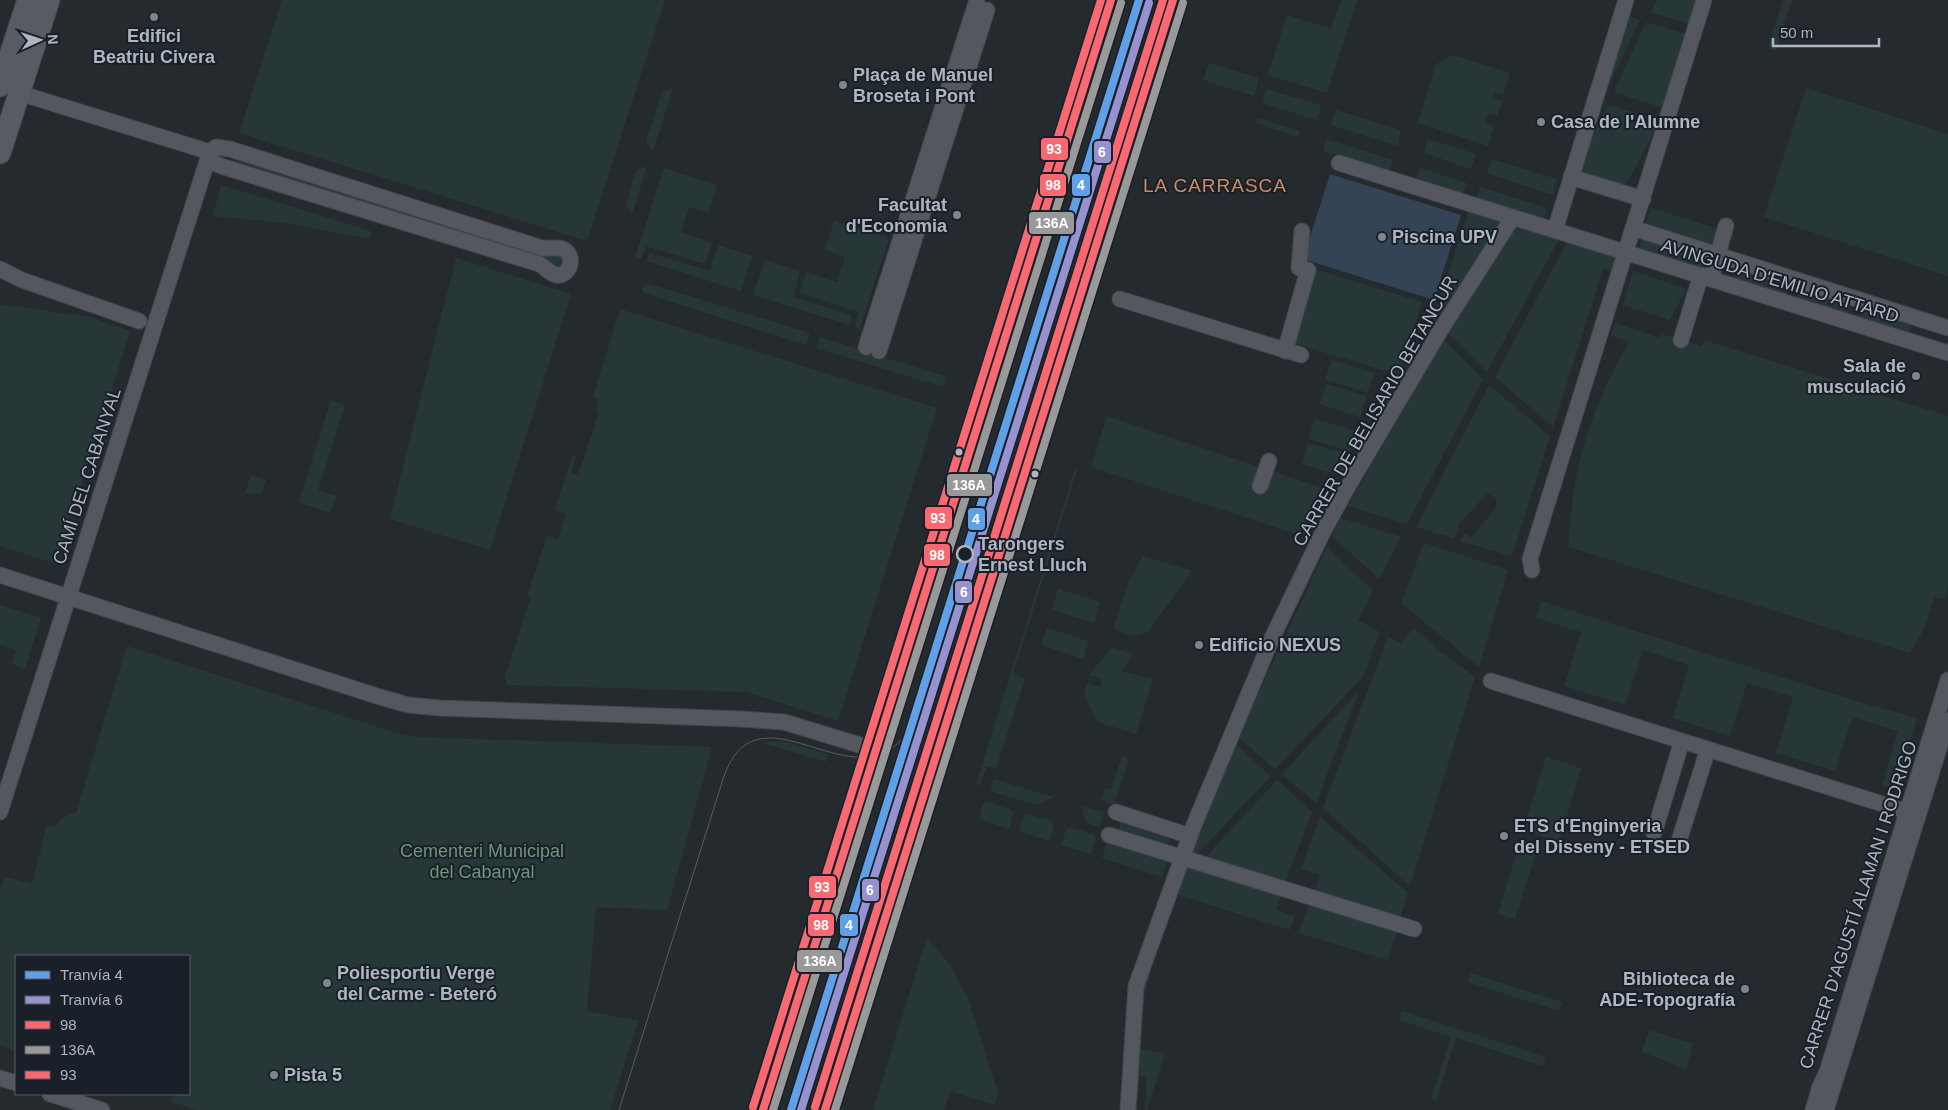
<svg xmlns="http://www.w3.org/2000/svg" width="1948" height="1110" font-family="Helvetica,sans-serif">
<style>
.green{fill:#273738}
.water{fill:#344356}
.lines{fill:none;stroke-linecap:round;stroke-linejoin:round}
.street-casing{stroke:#42464a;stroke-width:17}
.secondary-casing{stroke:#42464a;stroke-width:23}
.primary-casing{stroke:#42464c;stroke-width:26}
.street{stroke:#54585e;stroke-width:15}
.secondary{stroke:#585c62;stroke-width:21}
.primary{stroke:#575b5f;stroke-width:24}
.tram{stroke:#585c61;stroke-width:1}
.bus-1-casing{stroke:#1a2029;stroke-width:11}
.bus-2-casing{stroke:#1a2029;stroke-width:11}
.bus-3-casing{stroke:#1a2029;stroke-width:11}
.bus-1{stroke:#fa6871;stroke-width:8}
.bus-2{stroke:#999;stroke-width:8}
.bus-3{stroke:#fa6871;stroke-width:8}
.tram-1-casing{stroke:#1a2029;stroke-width:11}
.tram-2-casing{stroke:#1a2029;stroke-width:11}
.tram-1{stroke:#60a0e6;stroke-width:8}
.tram-2{stroke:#9692cf;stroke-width:8}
.poi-dot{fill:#7e858e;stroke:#1a2029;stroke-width:2}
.bus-dot{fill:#aeb6c1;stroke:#1a2029;stroke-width:2}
.stop-dot{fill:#1a2029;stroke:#aeb6c1;stroke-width:2.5}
.labels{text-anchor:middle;stroke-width:4;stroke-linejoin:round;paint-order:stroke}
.poi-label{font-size:18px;font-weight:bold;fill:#aeb6c1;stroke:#1a2029;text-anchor:start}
.street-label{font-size:18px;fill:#aeb6c1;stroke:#1a2029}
.stop-label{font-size:18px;font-weight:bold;fill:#aeb6c1;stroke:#1a2029;text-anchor:start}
.park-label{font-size:18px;fill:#709577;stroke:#1a2029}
.neighbourhood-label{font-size:19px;letter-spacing:1px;fill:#c88d62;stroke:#1a2029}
.line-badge{stroke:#1a2029;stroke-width:2}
.badge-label{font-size:14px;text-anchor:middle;font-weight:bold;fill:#fff}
</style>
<rect width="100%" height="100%" fill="#252a2f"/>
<path class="green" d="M282,0H665L587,241L239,133Z
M1341,0H1357L1327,93L1268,75L1287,15L1331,29Z
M1657,0H1697L1689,24L1651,12Z
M1783,0H1792L1776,51L1768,48Z
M1628,16L1640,20L1607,90L1603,89Z
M1646,22L1686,34L1666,109L1614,92Z
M1453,55L1510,73L1503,94L1494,92L1492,98L1502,101L1497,116L1488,113L1485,122L1494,126L1488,146L1418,123L1436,64Z
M1209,63L1259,78L1254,96L1203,80Z
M673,88L655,145L653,151L646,142L662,92Z
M1806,88L1948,134V276L1764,217Z
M1266,89L1321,105L1317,120L1262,103Z
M1608,105L1660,120L1626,185L1577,170Z
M1336,110L1401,130L1397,146L1331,125Z
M1258,118L1300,131L1298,137L1256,123Z
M1326,139L1393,160L1389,172L1323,151Z
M1428,139L1476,154L1471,169L1424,153Z
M237,155L563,257L564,266L558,268L233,166Z
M1491,159L1557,179L1553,195L1487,173Z
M647,166L634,208L632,214L626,205L636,170Z
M664,168L717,185L708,213L689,207L681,232L712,243L705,264L646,246L641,259L635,257Z
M1420,168L1467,183L1463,194L1416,179Z
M221,185L371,231L369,239L287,223L213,216Z
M1480,187L1547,208L1543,220L1476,199Z
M1651,208L1719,229L1713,245L1646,224Z
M1469,209L1503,219L1426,341L1431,326Z
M834,221L889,238L860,328L855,326L859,312L800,293L806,272L837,282L845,257L825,250Z
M1516,223L1560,237L1487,372L1447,332Z
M1642,238L1708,258L1705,271L1639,250Z
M1568,240L1619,256L1614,272L1603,269L1553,427L1495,377Z
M718,245L752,256L741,291L647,261L649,253L710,271Z
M456,258L571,294L490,550L390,519Z
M765,260L800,271L793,297L852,315L849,325L753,295Z
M1736,267L1789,284L1786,296L1733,279Z
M1314,269L1422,302L1400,375L1292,343Z
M1633,271L1686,289L1670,320L1623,305Z
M645,284H650L810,333L806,345L644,293L642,289Z
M1800,287L1851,303L1847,315L1796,299Z
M0,304L90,317L130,331L57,564L0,546Z
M1863,306L1913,321L1909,334L1859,319Z
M620,309L937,408L838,721L747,692L507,685L505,676L531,597L527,596L547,536L558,539L566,514L555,510L572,456L576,457L571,472L578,475L599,412L596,411L599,399L593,397Z
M1615,323L1660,338L1662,334L1702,346L1704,340L1948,416V587L1944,599L1934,597L1925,627L1910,653L1569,547C1570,474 1592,404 1629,342L1611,336Z
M820,337L947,377L943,387L816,348Z
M1443,339L1483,379L1407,524L1348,506Z
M1332,360L1374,373L1368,393L1325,379Z
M1326,384L1367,396L1360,417L1320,404Z
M1489,385L1550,436L1512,556L1460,541L1465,533L1471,538L1496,508V499L1488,493L1457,526L1460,529L1453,538L1416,527Z
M331,400L345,405L318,490L336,496L330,513L299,502Z
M1107,416L1331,491L1306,537L1091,467Z
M1315,419L1356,431L1350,451L1308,439Z
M1308,443L1349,455L1342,476L1302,464Z
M1075,469L1077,470L1013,674L1025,679L996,768L987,766L980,786L976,784Z
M251,475L266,480L261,495L252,492L251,494L245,493Z
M1341,518L1401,537L1379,579L1332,536Z
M1424,543L1508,570L1479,667L1401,603Z
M1327,547L1373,591L1358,620L1380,632L1363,677L1275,769L1238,737Z
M1143,556L1192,571L1148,632L1135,636L1113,629L1128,583Z
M1058,589L1100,602L1094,623L1052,610Z
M1541,601L1856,701L1917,718L1896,789L1882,785L1898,731L1852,717L1835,771L1776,753L1793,697L1747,683L1730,736L1673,718L1689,665L1643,650L1625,705L1564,686L1581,632L1536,618Z
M0,605L41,618L25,669L12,664L16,650L0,645Z
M1047,628L1088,641L1083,659L1041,645Z
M1414,628L1440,651L1475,677L1410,886L1323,808L1388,637L1401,643Z
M127,646L402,735L418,737L712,747L667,910L596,907L587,1011L638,1021L610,1110H197L171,1102L173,1095L168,1094H189V956H16V1051L0,1045V889L4,877L32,884L47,825L56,827C59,819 68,813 76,813Z
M1112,647L1133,654L1122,671L1153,679L1136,734L1098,722L1084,695L1087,683L1100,687L1102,679L1089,675Z
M1359,691L1316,803L1282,774Z
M770,741L787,742L828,754L826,762L763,743Z
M1235,744L1271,776L1197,854L1191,852Z
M1122,756L1129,758L1114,805L1101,800L1105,788L1111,789Z
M1546,757L1581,768L1559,842L1523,831Z
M994,779L1053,797L1036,805L990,791Z
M1277,780L1312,812L1285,882L1206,857Z
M988,802L1010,809L1013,813L1009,829L979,819L983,804Z
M1082,806L1104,812L1099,827L1086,823Z
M1028,814L1051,821L1054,826L1049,841L1019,831L1024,816Z
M1320,817L1408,893L1400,918L1315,891L1320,875L1301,869Z
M1122,818L1169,834V842L1163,846L1118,832Z
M1070,827L1093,834L1096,839L1091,854L1061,845L1066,830Z
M1111,841L1168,858L1162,877L1102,858L1107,843Z
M1520,841L1538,847L1515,919L1498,914Z
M1185,864L1281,895L1276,910L1295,916L1290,930L1175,894Z
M1310,904L1397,931L1388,960L1298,933Z
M927,938L950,965L968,998L998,1093L995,1105L950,1091L944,1110H873Z
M1470,973L1562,1002L1559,1011L1468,982Z
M1146,975L1150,976L1145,992L1140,1050L1161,1052L1164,1056L1147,1110H1145L1147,1076H1139L1137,1110H1134L1140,1003Z
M1402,1011L1546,1057L1543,1066L1456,1038L1436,1101L1431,1099L1451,1037L1399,1020Z
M1649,1030L1693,1044L1686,1069L1642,1052Z"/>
<path class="water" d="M1330,174L1461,215L1434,300L1303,259Z"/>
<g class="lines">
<g class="street-casing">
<path id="street" d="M19,93L210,152
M216,147L230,149L542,248C549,249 559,246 565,250C576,258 569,277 556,275C549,273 545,267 539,264L224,167L216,164L211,160L210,152Z
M1339,163L1948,353
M1571,177L1643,199
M1633,228L1948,328
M1555,230L1626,0
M0,269L22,280L139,321
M1711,278L1726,226
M1120,299L1301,355
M1681,340L1701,275
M866,347L977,0
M879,351L987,10
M1285,351L1308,270L1299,268L1302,231
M1260,486L1269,461
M1532,570L1530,559L1704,0
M0,575L380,697L408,705L440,708L741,719L784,722L876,750
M1491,681L1908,812
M0,812L210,152
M1116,812L1190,836
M1654,833L1682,741
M1109,835L1414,929
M1679,841L1708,749
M0,1078L16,1083
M50,1094L102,1110
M1128,1110L1136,986L1194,825L1272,638L1322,534L1346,490L1440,331L1513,217
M1813,1110L1820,1086L1827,1072L1948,680
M1826,1110L1948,720"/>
</g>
<g class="secondary-casing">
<path id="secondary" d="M0,86L28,0
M0,153L49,0"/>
</g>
<g class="primary-casing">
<path id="primary" d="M763,1110L1111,0
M825,1110L1173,0"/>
</g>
<use href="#street" class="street"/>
<use href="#secondary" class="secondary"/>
<use href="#primary" class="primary"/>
<path class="tram" d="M619,1110L723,779C755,684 840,790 895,746C910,734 920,710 930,692"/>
<g class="bus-1-casing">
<path id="bus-1" d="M763,1110L1111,0
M825,1110L1173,0"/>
</g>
<g class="bus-2-casing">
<path id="bus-2" d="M773,1110L1121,3
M835,1110L1183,3"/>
</g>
<g class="bus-3-casing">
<path id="bus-3" d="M753,1107L1101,0
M815,1107L1163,0"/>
</g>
<use href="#bus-1" class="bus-1"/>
<use href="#bus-2" class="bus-2"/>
<use href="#bus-3" class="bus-3"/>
<g class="tram-1-casing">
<path id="tram-1" d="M791,1110L1139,0"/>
</g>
<g class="tram-2-casing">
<path id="tram-2" d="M801,1110L1149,3"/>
</g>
<use href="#tram-1" class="tram-1"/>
<use href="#tram-2" class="tram-2"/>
</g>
<g class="poi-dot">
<circle cx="154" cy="17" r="5"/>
<circle cx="843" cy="85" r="5"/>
<circle cx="1541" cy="122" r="5"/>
<circle cx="957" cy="215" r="5"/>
<circle cx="1382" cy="237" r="5"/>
<circle cx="1916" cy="376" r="5"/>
<circle cx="1199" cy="645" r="5"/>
<circle cx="1504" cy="836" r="5"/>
<circle cx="327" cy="983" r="5"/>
<circle cx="1745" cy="989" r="5"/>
<circle cx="274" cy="1075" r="5"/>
</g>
<g class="bus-dot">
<circle cx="959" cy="452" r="4.5"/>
<circle cx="1035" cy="474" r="4.5"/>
</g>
<circle class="stop-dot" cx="965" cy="554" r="8"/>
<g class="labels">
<g class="poi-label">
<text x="154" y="42" text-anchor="middle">Edifici<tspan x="154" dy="21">Beatriu Civera</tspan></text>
<text x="853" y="81">Plaça de Manuel<tspan x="853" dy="21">Broseta i Pont</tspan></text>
<text x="1551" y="128">Casa de l'Alumne</text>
<text x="947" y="211" text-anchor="end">Facultat<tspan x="947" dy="21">d'Economia</tspan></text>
<text x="1392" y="243">Piscina UPV</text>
<text x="1906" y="372" text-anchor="end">Sala de<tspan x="1906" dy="21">musculació</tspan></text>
<text x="1209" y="651">Edificio NEXUS</text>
<text x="1514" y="832">ETS d'Enginyeria<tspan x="1514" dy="21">del Disseny - ETSED</tspan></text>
<text x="337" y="979">Poliesportiu Verge<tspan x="337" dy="21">del Carme - Beteró</tspan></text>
<text x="1735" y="985" text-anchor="end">Biblioteca de<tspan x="1735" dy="21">ADE-Topografía</tspan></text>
<text x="284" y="1081">Pista 5</text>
</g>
<g class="street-label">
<text transform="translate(1780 281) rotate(17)" y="6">AVINGUDA D'EMILIO ATTARD</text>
<text transform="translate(1375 411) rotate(-60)" y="6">CARRER DE BELISARIO BETANCUR</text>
<text transform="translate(87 476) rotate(-72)" y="6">CAMÍ DEL CABANYAL</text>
<text transform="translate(1858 905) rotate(-72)" y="6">CARRER D'AGUSTÍ ALAMAN I RODRIGO</text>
</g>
<g class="stop-label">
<text x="978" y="550">Tarongers<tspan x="978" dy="21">Ernest Lluch</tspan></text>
</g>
<g class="park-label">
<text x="482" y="857">Cementeri Municipal<tspan x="482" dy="21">del Cabanyal</tspan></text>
</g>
<g class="neighbourhood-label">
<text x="1215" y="192">LA CARRASCA</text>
</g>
</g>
<g class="line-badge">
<rect x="1040" y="137" width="29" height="24" rx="5" fill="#fa6871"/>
<rect x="1093" y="140" width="19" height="24" rx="5" fill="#9692cf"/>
<rect x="1071" y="173" width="20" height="24" rx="5" fill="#60a0e6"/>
<rect x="1039" y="173" width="28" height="24" rx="5" fill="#fa6871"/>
<rect x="1028" y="211" width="47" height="24" rx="5" fill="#999"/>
<rect x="946" y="473" width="47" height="24" rx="5" fill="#999"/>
<rect x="924" y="506" width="29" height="24" rx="5" fill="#fa6871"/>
<rect x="967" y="507" width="19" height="24" rx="5" fill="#60a0e6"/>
<rect x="923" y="543" width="28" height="24" rx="5" fill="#fa6871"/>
<rect x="954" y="580" width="19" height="24" rx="5" fill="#9692cf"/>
<rect x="808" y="875" width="29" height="24" rx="5" fill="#fa6871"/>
<rect x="861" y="878" width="19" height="24" rx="5" fill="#9692cf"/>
<rect x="807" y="913" width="28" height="24" rx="5" fill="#fa6871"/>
<rect x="839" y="913" width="20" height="24" rx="5" fill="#60a0e6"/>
<rect x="796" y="949" width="47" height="24" rx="5" fill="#999"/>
</g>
<g class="badge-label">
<text x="1054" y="154">93</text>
<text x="1102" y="157">6</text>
<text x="1081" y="190">4</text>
<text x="1053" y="190">98</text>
<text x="1052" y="228">136A</text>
<text x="969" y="490">136A</text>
<text x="938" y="523">93</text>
<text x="976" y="524">4</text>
<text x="937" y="560">98</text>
<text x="964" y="597">6</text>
<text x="822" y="892">93</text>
<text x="870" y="895">6</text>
<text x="821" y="930">98</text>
<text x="849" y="930">4</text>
<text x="820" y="966">136A</text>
</g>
<rect x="15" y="955" width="175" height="140" fill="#1a2029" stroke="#555c66"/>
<rect x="25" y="971" width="25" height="8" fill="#60a0e6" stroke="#555c66"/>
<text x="60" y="980" font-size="15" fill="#aeb6c1">Tranvía 4</text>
<rect x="25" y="996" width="25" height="8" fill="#9692cf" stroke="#555c66"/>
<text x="60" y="1005" font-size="15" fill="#aeb6c1">Tranvía 6</text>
<rect x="25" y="1021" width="25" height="8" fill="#fa6871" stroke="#555c66"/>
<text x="60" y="1030" font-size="15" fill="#aeb6c1">98</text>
<rect x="25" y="1046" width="25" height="8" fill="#999999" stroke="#555c66"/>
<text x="60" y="1055" font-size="15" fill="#aeb6c1">136A</text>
<rect x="25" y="1071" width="25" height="8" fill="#fa6871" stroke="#555c66"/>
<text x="60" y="1080" font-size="15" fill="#aeb6c1">93</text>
<g transform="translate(40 40) rotate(87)" stroke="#1a2029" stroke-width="4" paint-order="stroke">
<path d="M0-4L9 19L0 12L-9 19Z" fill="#aeb6c1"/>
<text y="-8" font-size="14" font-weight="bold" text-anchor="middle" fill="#aeb6c1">N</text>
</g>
<path d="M1773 38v8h106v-8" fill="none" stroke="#aeb6c1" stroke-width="2.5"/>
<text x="1780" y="38" font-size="15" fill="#aeb6c1" stroke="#1a2029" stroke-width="4" paint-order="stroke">50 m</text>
</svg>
